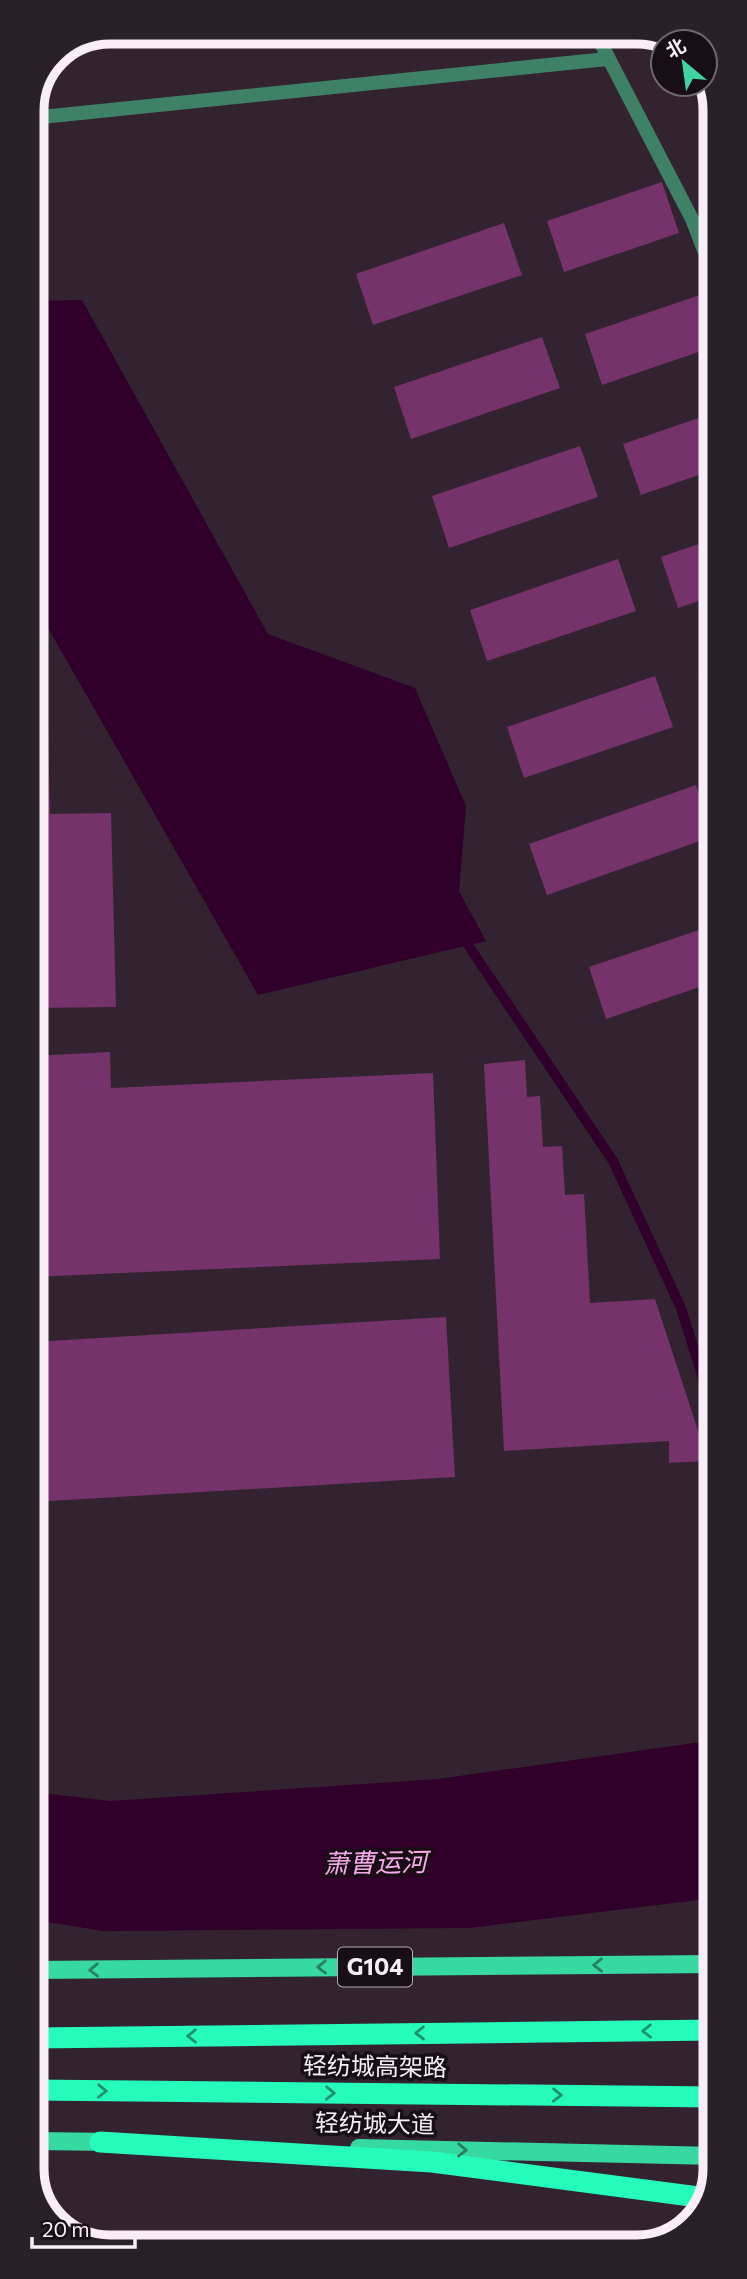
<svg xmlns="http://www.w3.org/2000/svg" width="747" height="2279" font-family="Commissioner,'Noto Sans SC',sans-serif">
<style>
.water{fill:#30002b}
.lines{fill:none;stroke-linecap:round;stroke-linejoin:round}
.stream{stroke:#30002b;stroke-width:10}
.building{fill:#75326b}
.street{stroke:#3e8167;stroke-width:14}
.primary{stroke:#37d9a3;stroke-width:18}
.highway{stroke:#25fcbb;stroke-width:21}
.oneway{stroke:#297e63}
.oneway2{stroke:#1f9170}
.labels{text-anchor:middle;stroke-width:7;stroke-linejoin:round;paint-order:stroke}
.shield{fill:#170f15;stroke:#b5abb3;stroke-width:2}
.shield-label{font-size:23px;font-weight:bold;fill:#f9eef7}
.street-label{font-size:24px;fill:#f9eef7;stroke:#170f15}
.water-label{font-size:26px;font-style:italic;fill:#f8abe9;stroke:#170f15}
.rim{fill:none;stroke:#f9eef7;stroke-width:9}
</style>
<rect width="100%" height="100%" fill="#332330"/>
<path class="water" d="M82,300L268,634L415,688L466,806L459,891L486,941L258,995L32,600V301Z
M715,1740V1898L470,1928L103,1931L34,1920V1792L110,1801L438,1779Z"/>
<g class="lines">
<path class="stream" d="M462,936L613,1161L681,1308L715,1417"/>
</g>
<path class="building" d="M662,182L679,233L564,272L547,221Z
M504,223L522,275L373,325L356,274Z
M700,295L713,335V347L602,385L585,334Z
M542,337L560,388L411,439L394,387Z
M713,413V470L641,495L623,444Z
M580,446L598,497L449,548L432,496Z
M713,539L714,596L678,608L661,557Z
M618,559L636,611L487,661L470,610Z
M714,668V719H713L698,674Z
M655,676L673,727L524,778L507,727Z
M32,684H47L50,814L111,813L116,1007L33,1008Z
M696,785L714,836L547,895L529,844Z
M714,925V982L606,1019L589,967Z
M110,1052L111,1088L433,1073L440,1259L33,1277V1056Z
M525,1060L527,1097L540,1096L543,1147L562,1146L565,1195L584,1194L590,1303L655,1299L708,1461L669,1463V1441L504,1451L484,1064Z
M446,1317L455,1477L33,1502V1342Z"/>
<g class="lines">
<path class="street" d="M595,32L692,219L713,273
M32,118L607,59"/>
<path class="primary" d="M34,1970L715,1964
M34,2141L114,2142
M359,2148L715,2156"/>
<path class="highway" d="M34,2038L715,2030
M34,2090L715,2097
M100,2142L432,2162L706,2198"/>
</g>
<defs><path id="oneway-chevron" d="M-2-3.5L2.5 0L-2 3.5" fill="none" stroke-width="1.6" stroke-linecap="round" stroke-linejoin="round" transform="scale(1.75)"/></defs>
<g class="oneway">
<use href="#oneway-chevron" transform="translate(598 1965) rotate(179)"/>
<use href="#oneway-chevron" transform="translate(322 1967) rotate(179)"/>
<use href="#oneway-chevron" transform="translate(94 1970) rotate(179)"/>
<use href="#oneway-chevron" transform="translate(462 2150) rotate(1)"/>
</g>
<g class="oneway2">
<use href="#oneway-chevron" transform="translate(647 2031) rotate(179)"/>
<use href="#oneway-chevron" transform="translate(420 2033) rotate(179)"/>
<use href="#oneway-chevron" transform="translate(192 2036) rotate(179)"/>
<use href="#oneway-chevron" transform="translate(102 2091) rotate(1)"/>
<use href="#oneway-chevron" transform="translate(330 2093) rotate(1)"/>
<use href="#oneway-chevron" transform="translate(557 2095) rotate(1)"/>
</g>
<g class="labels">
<rect class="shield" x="338" y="1947.5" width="74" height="39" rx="5"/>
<g class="shield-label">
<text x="375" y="1975">G104</text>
</g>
<g class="street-label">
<text transform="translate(375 2067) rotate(1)" y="8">轻纺城高架路</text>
<text transform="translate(375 2124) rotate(1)" y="8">轻纺城大道</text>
</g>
<g class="water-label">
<text transform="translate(375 1863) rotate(-1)" y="9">萧曹运河</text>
</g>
</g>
<path d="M0 0H747V2279H0ZM110 44H637A66 66 0 0 1 703 110V2169A66 66 0 0 1 637 2235H110A66 66 0 0 1 44 2169V110A66 66 0 0 1 110 44Z" fill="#292127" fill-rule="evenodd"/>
<path class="rim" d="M110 44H637A66 66 0 0 1 703 110V2169A66 66 0 0 1 637 2235H110A66 66 0 0 1 44 2169V110A66 66 0 0 1 110 44Z"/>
<g transform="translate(684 63) rotate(331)"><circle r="33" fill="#170f15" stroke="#71686f" stroke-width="2"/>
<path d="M0-5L12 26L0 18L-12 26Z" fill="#41d4a1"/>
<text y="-10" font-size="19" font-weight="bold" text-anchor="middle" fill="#f9eef7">北</text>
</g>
<path d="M32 2237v10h103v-10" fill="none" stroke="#f9eef7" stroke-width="3.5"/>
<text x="42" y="2237" font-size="21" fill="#f9eef7" stroke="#170f15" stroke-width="5" paint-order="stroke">20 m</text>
</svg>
